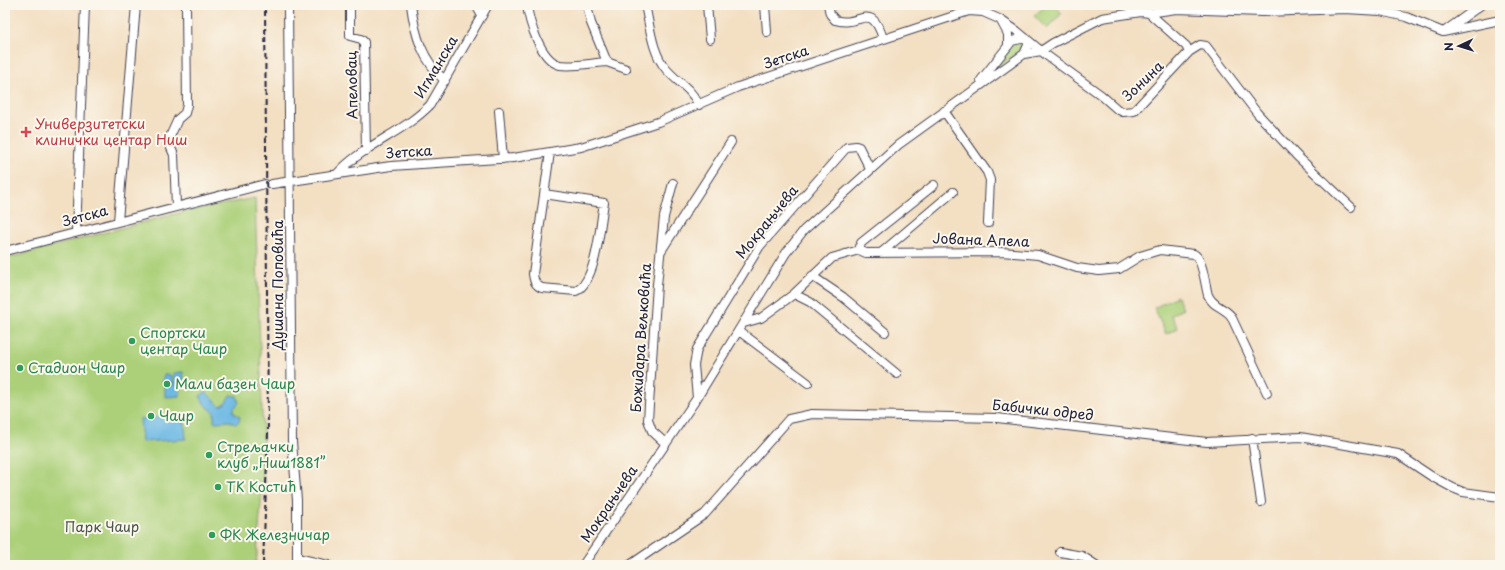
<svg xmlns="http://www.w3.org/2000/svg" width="1505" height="570" font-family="'Playpen Sans',sans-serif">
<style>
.green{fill:#acd079;stroke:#67795a}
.water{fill:#6ab8e4;stroke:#466d90}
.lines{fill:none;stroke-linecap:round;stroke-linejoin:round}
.minor-casing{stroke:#413e4f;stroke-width:10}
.minor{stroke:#fff;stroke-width:8}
.rail{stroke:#22223b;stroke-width:2;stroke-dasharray:6 3;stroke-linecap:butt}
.health-dot{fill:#e0444e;stroke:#fbf7ec;stroke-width:1.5}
.leisure-dot{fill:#2e9e5b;stroke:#fbf7ec;stroke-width:1.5}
.labels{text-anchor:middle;stroke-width:4;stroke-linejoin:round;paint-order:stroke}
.street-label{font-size:14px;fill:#22223b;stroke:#fbf7ec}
.health-label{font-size:14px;fill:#be3a42;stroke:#fbf7ec;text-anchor:start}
.leisure-label{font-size:14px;fill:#27864d;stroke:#fbf7ec;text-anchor:start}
.park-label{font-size:14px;fill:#4b564e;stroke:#fbf7ec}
</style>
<rect width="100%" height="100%" fill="#fbf7ec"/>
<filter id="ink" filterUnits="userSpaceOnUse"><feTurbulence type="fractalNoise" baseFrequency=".025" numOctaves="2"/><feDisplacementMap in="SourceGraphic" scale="8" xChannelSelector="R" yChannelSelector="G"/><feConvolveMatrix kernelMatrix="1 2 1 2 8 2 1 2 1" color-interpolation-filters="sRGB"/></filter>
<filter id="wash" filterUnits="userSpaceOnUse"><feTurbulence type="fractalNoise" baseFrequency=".012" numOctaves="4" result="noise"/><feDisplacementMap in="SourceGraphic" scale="16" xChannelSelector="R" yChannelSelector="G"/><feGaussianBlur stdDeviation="0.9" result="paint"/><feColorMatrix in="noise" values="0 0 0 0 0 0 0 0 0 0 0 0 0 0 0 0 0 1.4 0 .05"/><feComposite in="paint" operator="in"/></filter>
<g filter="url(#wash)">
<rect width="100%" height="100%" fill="#f3dfc2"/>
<path class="green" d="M1046,5H1054L1062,13L1047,29L1034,16Z
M1022,41L1023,45L1022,50L993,71L1013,43Z
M255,198L264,467L256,565H5V259L182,212Z
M1177,296L1183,309L1171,315L1178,328L1166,334L1154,308Z"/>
<path class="water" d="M183,372L184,382L179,383L180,396L165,397V386L162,381L165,374L170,375L172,382L170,385H174L173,373Z
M206,392L220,406L225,404L230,395L237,396L239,403L234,408V413L240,417L239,422L235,424L230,421L214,422V412L205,405L200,396Z
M184,415L186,439L142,442L140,419Z"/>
</g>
<g filter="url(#ink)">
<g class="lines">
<g class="minor-casing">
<path id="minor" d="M288,5L292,442L297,500V565
M350,5V36L361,39L364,42L366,151
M411,5C415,36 422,59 445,81
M476,5L482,16
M527,5C529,22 541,61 560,65C574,67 592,63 607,62
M587,5L591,23L607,62L626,69
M645,5C650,26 652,53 666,69C678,83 690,87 699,105
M707,5L710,39
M765,5L767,32
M828,5L830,14L835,20C861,28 870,0 883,38
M1001,21L1008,34V46
M1445,31L1481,5
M1189,52L1200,45L1206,46L1257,113L1297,156L1351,207
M1024,54L1041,51L1053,43L1102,18L1141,12L1149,13L1176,9L1262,12L1345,9L1380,11L1406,17L1443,32L1500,20
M981,80L1012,41L1025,38
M499,111L503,159
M944,111L987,172L990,180L988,223
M337,174C363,145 403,133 430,105L488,5
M272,184L391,166L513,158L581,147L658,122L738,87L969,11L983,12L999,19L1017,31L1046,55L1101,95L1117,109L1123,112L1134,111L1189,52L1186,46L1149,13
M544,194L604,203C600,224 597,281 576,291L542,288C535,285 534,281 533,274L550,152
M176,206L174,155L168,141L178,119L185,113L187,105L186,5
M118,221L136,5
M76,232L85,5
M859,250L861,243L934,185
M5,251L265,184
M661,251L731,142
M882,252L953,192
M812,276L843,297L885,332
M794,294L810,302L897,374
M744,323L761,318L794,294L832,258L859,250L866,253L1001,252L1038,255L1077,268L1099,271L1119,269L1140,256L1160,250L1194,254C1203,259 1205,285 1208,295C1213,307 1224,307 1231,316L1267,393
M739,331L808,383
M697,398L694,365L697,349L760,246L847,147L856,146L859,147L870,169
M1252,438L1261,502
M665,443L652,431L648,420L657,285L664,217L673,183
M1060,552L1082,556L1096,565
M297,558L328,565
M583,565L697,398L786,253L804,230L898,145L1024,54L1028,45L1027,39
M630,565L705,514L789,419L812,414L997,418L1207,442L1300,437L1398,454L1431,476L1453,488L1463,492L1500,497"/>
</g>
<use href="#minor" class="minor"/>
<path class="rail" d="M263,565L268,434L265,5"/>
</g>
</g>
<path class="health-dot" d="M24 126h4v4h4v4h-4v4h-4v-4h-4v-4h4z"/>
<g class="leisure-dot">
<circle cx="132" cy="341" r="4"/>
<circle cx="20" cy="368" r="4"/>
<circle cx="167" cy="384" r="4"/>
<circle cx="151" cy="416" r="4"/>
<circle cx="209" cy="455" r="4"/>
<circle cx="218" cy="487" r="4"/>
<circle cx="212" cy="535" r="4"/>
</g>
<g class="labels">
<g class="street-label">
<text transform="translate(786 57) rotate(-18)" y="5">Зетска</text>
<text transform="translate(436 67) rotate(-59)" y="5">Игманска</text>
<text transform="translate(1143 81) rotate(-44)" y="5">Зонина</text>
<text transform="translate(352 85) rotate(-91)" y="5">Апеловац</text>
<text transform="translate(409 152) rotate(-4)" y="5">Зетска</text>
<text transform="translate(85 216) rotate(-15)" y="5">Зетска</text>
<text transform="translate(767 222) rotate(-51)" y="5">Мокрањчева</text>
<text transform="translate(981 240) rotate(2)" y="5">Јована Апела</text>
<text transform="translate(278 285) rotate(-90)" y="5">Душана Поповића</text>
<text transform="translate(641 338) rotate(-86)" y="5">Божидара Вељковића</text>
<text transform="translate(1043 410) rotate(6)" y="5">Бабички одред</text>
<text transform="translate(609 504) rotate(-56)" y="5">Мокрањчева</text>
</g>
<g class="health-label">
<text x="35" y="129">Универзитетски<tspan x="35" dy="16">клинички центар Ниш</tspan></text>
</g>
<g class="leisure-label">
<text x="140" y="338">Спортски<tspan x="140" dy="16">центар Чаир</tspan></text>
<text x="28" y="373">Стадион Чаир</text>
<text x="175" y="389">Мали базен Чаир</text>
<text x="159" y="421">Чаир</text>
<text x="217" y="452">Стрељачки<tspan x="217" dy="16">клуб „Ниш1881”</tspan></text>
<text x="226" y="492">ТК Костић</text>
<text x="220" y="540">ФК Железничар</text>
</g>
<g class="park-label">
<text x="102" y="532">Парк Чаир</text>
</g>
</g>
<rect width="1505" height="570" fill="none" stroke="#fbf7ec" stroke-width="20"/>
<g transform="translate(1459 46) rotate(266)" stroke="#fbf7ec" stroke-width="3" paint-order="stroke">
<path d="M0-3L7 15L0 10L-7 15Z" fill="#22223b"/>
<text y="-6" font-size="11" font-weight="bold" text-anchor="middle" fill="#22223b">N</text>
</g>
</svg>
